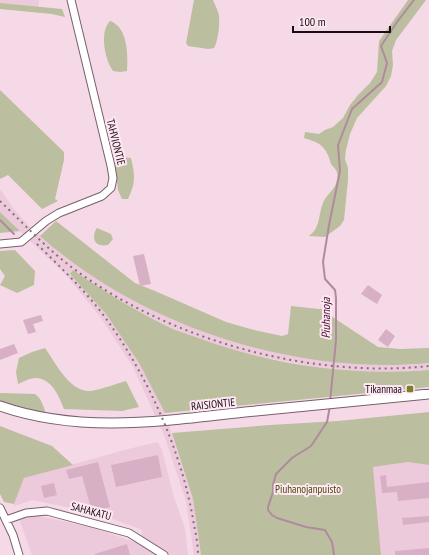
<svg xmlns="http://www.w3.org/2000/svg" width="429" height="555" font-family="'PT Sans Narrow',sans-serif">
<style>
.built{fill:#edcadb}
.green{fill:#bcbea0}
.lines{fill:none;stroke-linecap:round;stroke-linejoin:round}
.stream{stroke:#b08a9d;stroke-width:2}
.building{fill:#d8b0c5}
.minor-casing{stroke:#775f6b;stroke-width:9}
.secondary-casing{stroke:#775f6b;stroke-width:11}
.minor{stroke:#fff;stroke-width:7}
.secondary{stroke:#fff;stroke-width:9}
.rail{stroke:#827079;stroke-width:2;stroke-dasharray:2 4;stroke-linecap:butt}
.poi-dot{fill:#7e8029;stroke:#ffe8f3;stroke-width:1.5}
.labels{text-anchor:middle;stroke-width:4;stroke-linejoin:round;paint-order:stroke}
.street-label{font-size:11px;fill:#170e12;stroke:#ffe8f3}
.poi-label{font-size:11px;fill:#170e12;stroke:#ffe8f3;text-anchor:end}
.park-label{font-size:11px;fill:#474802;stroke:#ffe8f3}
.water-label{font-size:12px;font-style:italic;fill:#481734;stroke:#ffe8f3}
</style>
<rect width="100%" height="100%" fill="#f5d9e7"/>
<path class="built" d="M0,0H39L38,9L0,5Z
M0,189L14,209L28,225L66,258L115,290L142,305L175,321L224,338L289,356L372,365H408L429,363V370L372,372L316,367L262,357L223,347L174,329L139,312L113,297L73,270L70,274L106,314L139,363L165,413L193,499L201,555H194L186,501L164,435L133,367L101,318L67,276L0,212Z
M158,442L162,450L173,494L185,529L188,555H32L19,519L34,515L94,528L140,544L142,530L99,514L33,500L14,506V504L24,478L128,449Z
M408,462L429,465V555H381L373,467Z"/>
<path class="green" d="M194,0H213C215,5 218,10 219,16C220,24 218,41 214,48L208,49L188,46L186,43Z
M408,0H426L396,40L392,51L393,65L391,76L386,86L357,118L350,134L346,150L345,159L348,168V180L344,220L340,226L325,237L309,236C321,227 318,215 323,203C326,194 335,191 337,180C339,172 335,169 331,164C330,161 329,158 328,155C323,144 315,141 304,138L305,132L319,134L325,130L333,127L343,118L350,105L358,95L370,83L377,72L379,41Z
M0,3L62,9L65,17L52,14L0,9Z
M110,21C128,27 128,55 127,71L120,72L113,71C105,60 99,32 110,21Z
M0,90L64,152V160L55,199L58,201L42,209L8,175L0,179Z
M113,151L121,157L131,158C135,176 136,182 128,199H122L118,190Z
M0,212L20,231L0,233Z
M56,221L135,283L155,291L226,322L254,330L282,336L288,334L291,306L319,309H330L331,316L378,347L400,349L429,348V363C294,376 141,326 40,236Z
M97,228L111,234L113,239L108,245C106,245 103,246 101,245C92,244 93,233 97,228Z
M15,250L35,271L34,285L17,293L0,285L5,276L0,269V251Z
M73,270C105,292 137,312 173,329C183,333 194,336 204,340C276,366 353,376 429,370V387L165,413L139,363L106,314L70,274Z
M45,348C56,363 67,388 87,391C95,392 118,383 126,381L139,407L122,411L64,409C59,396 52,379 36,378C30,378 23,382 18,384L16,372L19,358L32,352Z
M0,393L35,394C42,399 43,406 46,414L11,405L0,401Z
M429,412V465L408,462L373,467L381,555H201L193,499L172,433L270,425L338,421Z
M0,426L52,446L73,465L24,478L14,504L4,502L0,494Z"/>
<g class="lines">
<path class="stream" d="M0,220L14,234
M330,402L336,340V298L335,290L325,279L323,262L329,225L340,171L338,145L352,109L382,82L387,63L381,46L397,22L414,0
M330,406L327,422L311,446L292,458L276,474L273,485V492L268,507V510L272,515L277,518L306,527L325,530L332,542L334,555"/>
</g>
<path class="building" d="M144,254L151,284L140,286L133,256Z
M368,285L382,295L377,304L361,294Z
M41,315L43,321L33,324L36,332L28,334L23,320Z
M386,329L395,336L388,347L378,340Z
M14,344L18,353L0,360V349Z
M158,455L162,477L116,487L111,465Z
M98,462L110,507L92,512L82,476L69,479L66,470Z
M386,475L387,487L429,482V498L398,501L397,492L382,493L380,476Z
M54,483L57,495L44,498L41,486Z
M429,516V522L403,525L402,518Z
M127,544L130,555H95V554Z
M429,548V555H395V551Z"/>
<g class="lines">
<g class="minor-casing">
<path id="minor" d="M0,244L21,242L46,221L59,213L102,196L111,188L113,178L111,166L71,0
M0,508L13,535L19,555
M6,520L26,513L47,511L129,533L164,555"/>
</g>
<g class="secondary-casing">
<path id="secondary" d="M0,406C80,434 164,421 245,412C307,406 368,400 429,394"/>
</g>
<use href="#minor" class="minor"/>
<use href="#secondary" class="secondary"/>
<path class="rail" d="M0,201C24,224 47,249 74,269C170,340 310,379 429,366
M37,244C62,269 87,292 107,320C149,378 183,455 194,525C196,535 198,545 198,555"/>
</g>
<rect class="poi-dot" x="406" y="385" width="8" height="8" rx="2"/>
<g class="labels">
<g class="street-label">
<text transform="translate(116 142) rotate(76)" y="4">TAHVIONTIE</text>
<text transform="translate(213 404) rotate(-6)" y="4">RAISIONTIE</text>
<text transform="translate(91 511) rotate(15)" y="4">SAHAKATU</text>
</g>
<g class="poi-label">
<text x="402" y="393">Tikanmaa</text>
</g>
<g class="park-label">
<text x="308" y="493">Piuhanojanpuisto</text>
</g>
<g class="water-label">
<text transform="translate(326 318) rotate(-90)" y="4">Piuhanoja</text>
</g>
</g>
<path d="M293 26v6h97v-6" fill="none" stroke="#170e12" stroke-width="2"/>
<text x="299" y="26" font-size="12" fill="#170e12" stroke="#ffe8f3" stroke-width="3" paint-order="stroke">100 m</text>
</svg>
